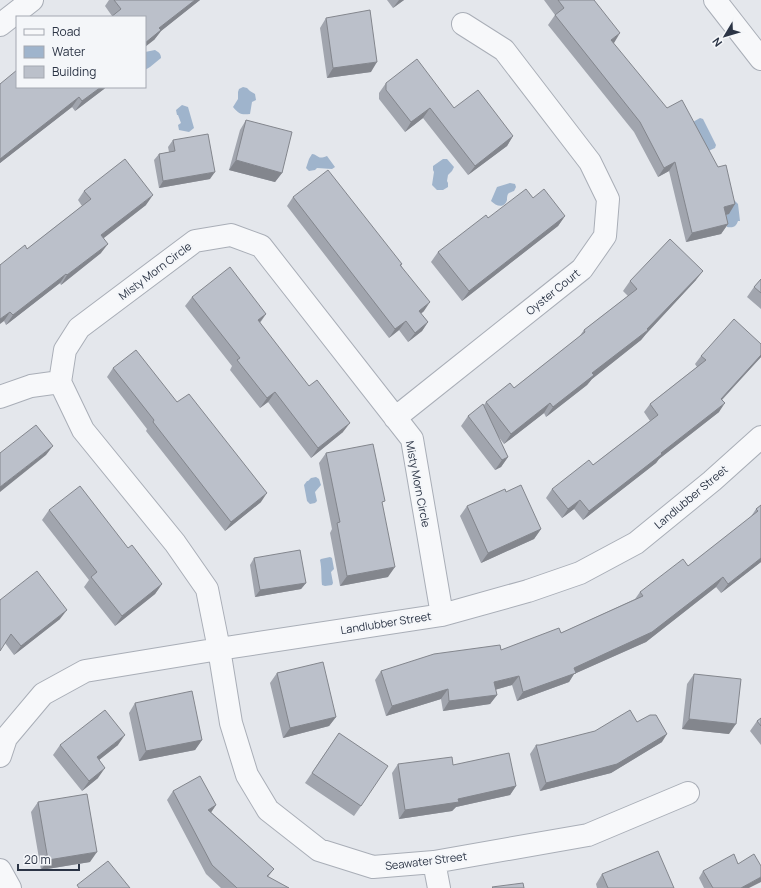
<svg xmlns="http://www.w3.org/2000/svg" width="761" height="888" font-family="Manrope,sans-serif">
<style>
.water{fill:#9fb4cc}
.lines{fill:none;stroke-linecap:round;stroke-linejoin:round}
.minor-casing{stroke:#a9aeb7;stroke-width:24}
.minor{stroke:#f7f8fa;stroke-width:22}
.wall{fill:#a1a5ae}
.shaded-wall{fill:#83868d}
.building{fill:#bbc0ca;stroke:#83868d}
.labels{text-anchor:middle;stroke-width:4;stroke-linejoin:round;paint-order:stroke}
.street-label{font-size:11px;fill:#2b3445;stroke:#f4f6f9}
</style>
<rect width="100%" height="100%" fill="#e4e7ec"/>
<path class="water" d="M155,50C158,52 161,53 161,58L150,67L145,70V52Z
M243,87L247,88L250,91L255,94L256,100L252,102L250,114C241,115 239,114 233,107L238,99V92L239,89Z
M182,105L188,107L194,128L189,132L179,130L178,125L181,123L178,115H177L176,110Z
M700,118L703,119L716,145L715,148L706,152L693,122Z
M312,154C319,155 317,160 327,156L335,167L332,169L317,168L315,170L309,171L306,168L309,159Z
M443,159H447L454,167L452,171L448,175L447,181L448,183V187L443,190H437L432,185L434,172L433,170V166Z
M510,183L515,184L516,187L514,191C512,192 510,192 508,194C507,196 507,198 507,200C504,209 496,206 491,201L497,187Z
M734,200L738,204L740,221H738C736,227 733,228 727,227L725,215L727,211V203Z
M316,477L319,479L321,485L315,492L317,501L315,503L310,504L307,501L304,485L307,481H308L311,478Z
M330,557L332,558L334,569L331,572L333,583L332,585L325,586L322,585C321,576 322,569 320,560L321,559Z"/>
<g class="lines">
<g class="minor-casing">
<path id="minor" d="M715,0L761,59
M0,25L32,0
M0,397L31,386L60,382
M395,418L582,269L605,236L608,199L590,162L504,50L463,24
M442,615L412,439L261,246L231,235L195,241L79,328L65,350L60,382L83,430L175,543L207,589L219,649L231,723L247,775L268,810L319,850L373,867L434,862L588,835L688,793
M0,756L6,738L43,694L85,671L219,649L442,615L528,591L580,573L636,543L712,481L761,437
M434,862L439,888
M0,870L10,888"/>
</g>
<use href="#minor" class="minor"/>
</g>
<path class="wall" d="M109,0H200L161,31L154,40L112,16L105,6Z
M387,0H404L393,8Z
M544,0H594L613,43L729,214L726,215L728,224L721,234L686,242L669,171L658,177L634,132L548,25L555,15Z
M326,18L371,72L327,78L320,28Z
M386,83L454,108L513,136L507,146L468,175L423,118L405,132L379,99V93Z
M0,84L17,87H106L104,89L75,111L72,107L0,163Z
M246,120L282,173L275,182L229,170L240,130Z
M173,140L210,179L159,188L154,160L159,154L169,152L168,147Z
M84,191L146,205L103,238L101,253L61,285L60,283L6,325L4,321L27,249L82,206L78,200Z
M293,197L402,264L401,265L424,311L421,314L428,322L422,331L408,342L399,330L389,338L287,206Z
M533,198L565,216L558,226L462,301L431,262L438,252L488,218Z
M761,279V309L747,297L754,287Z
M696,280L646,334L641,340L592,379L587,385L546,417L544,413L504,444L498,436L508,457L501,467L495,470L461,426L468,416L484,405L486,402L514,388L579,337L584,330L628,296L623,291L630,281Z
M192,297L266,314L260,323L343,432L311,458L268,402L260,408L230,370L232,366L185,306Z
M761,344V357L722,400L719,412L659,459L656,463L583,520L574,509L562,518L546,498L552,489L593,465L650,421L644,412L650,404L697,367L695,364L701,356Z
M113,368L177,402L261,502L225,531L146,431L147,429L107,377Z
M326,453L388,577L340,586L330,533L332,529L319,463Z
M761,505V562L721,593L716,587L646,642L574,674L569,682L517,701L512,685L495,690L497,695L490,704L443,711L441,699L386,716L375,680L381,671L501,650L561,633L635,599L640,592L688,566L750,518L756,509Z
M467,506L541,529L534,539L481,563L460,516Z
M49,510L128,548L162,584L155,594L115,626L84,587L89,580L42,520Z
M254,558L306,583L301,589L255,597L250,565Z
M37,571L60,619L14,655L5,643Z
M277,673L336,717L329,726L283,738L270,683Z
M694,674L729,734L682,729L687,684Z
M135,703L202,740L195,750L139,761L129,713Z
M761,718V745L750,731L757,721Z
M637,722L662,742L611,773L540,791L530,754L536,745H540Z
M339,733L361,806L354,816L305,783Z
M60,745H118L99,760L98,778L82,791L53,755Z
M398,764L453,765L516,786L510,795L456,807L452,811L399,819L392,773Z
M173,791L216,805L211,812L274,869L268,877L289,888H221L206,874L167,800Z
M38,802L90,862L41,870L31,812Z
M738,864L749,888H704L699,878L703,871Z
M602,874L674,888H597L596,884Z"/>
<path class="shaded-wall" d="M195,0H200L161,31L154,40L145,47V43L159,28Z
M399,0H404L393,8Z
M620,33L614,43L604,50L611,40Z
M377,62L371,72L327,78L333,68Z
M101,87H106L104,89L75,111L82,101Z
M79,97L72,107L0,163V159Z
M430,108L423,118L405,132L411,122Z
M513,136L507,146L468,175L475,166Z
M236,160L282,173L275,182L229,170Z
M675,162L669,171L658,177L664,168Z
M215,172L210,179L159,188L163,181Z
M153,195L146,205L95,245L101,235Z
M735,204L729,214L717,217L724,207Z
M565,216L558,226L462,301L469,291Z
M728,224L721,234L686,242L692,233Z
M108,244L101,253L61,285L67,275Z
M703,271L696,280L646,334L641,340L592,379L587,385L546,417L553,407L592,373L647,329Z
M66,274L60,283L6,325L13,315Z
M430,302L424,311L412,320L419,311Z
M10,312L4,321L0,324V319Z
M266,314L259,323L258,320Z
M406,321L399,330L389,338L395,329Z
M428,322L422,331L408,342L415,333Z
M761,355V357L715,407L721,399Z
M275,392L268,402L260,408L267,398Z
M550,403L544,413L504,444L511,434Z
M725,403L719,412L659,459L656,463L583,520L589,511L661,453Z
M350,423L343,432L311,458L318,448Z
M53,446L46,455L0,492V487Z
M508,457L501,467L495,470L502,460Z
M267,493L261,502L225,531L231,522Z
M580,500L574,509L562,518L568,509Z
M541,529L534,539L481,563L488,553Z
M761,558V562L721,593L728,584Z
M395,567L388,577L340,586L347,576Z
M723,577L716,587L646,642L574,674L569,682L517,701L523,692L574,668Z
M306,583L301,589L255,597L260,590Z
M162,584L155,594L115,626L122,616Z
M67,610L60,619L14,655L21,646Z
M519,676L512,685L487,692L494,682Z
M448,689L441,699L386,716L392,706Z
M497,695L490,704L443,711L449,701Z
M336,717L329,726L283,738L290,728Z
M689,719L736,724L729,734L682,729Z
M667,734L662,742L611,773L540,791L546,783Z
M125,735L118,745L90,767L97,757Z
M202,740L195,750L139,761L146,751Z
M105,768L98,778L82,791L89,781Z
M516,786L510,795L456,807L452,811L399,819L405,810Z
M216,805L210,814L208,810Z
M97,852L90,862L41,870L48,860Z
M761,877V882L749,888H741Z"/>
<path class="building" d="M114,0H195L159,28L161,30L145,43V17H111L121,9Z
M558,0H594L620,33L611,40L667,108L682,100L718,167L726,165L735,204L724,207L728,224L692,233L675,162L664,168L640,122L555,15L564,8Z
M370,10L377,62L333,68L326,18Z
M417,59L454,108L478,90L513,136L475,166L430,108L411,122L386,90V83Z
M17,70V87H101L82,101L79,97L0,159V84Z
M246,120L292,132L282,173L236,160Z
M208,134L215,172L163,181L159,154L175,151L173,140Z
M125,159L153,195L101,235L108,244L67,275L66,274L13,315L10,312L0,319V265L25,245L27,249L91,199L84,191Z
M328,170L402,264L400,265L430,302L419,311L428,322L415,333L406,321L395,329L293,197Z
M526,189L533,198L544,189L565,216L469,291L438,252L486,215L488,218Z
M670,239L703,271L647,329L648,330L592,373L594,375L553,407L550,403L511,434L486,402L510,383L514,388L585,332L584,330L637,289L630,281Z
M230,267L266,314L258,320L309,386L317,380L350,423L318,448L275,392L267,398L237,360L240,358L192,297Z
M761,279V293L754,287Z
M734,319L761,344V355L721,399L725,403L661,453L662,454L589,511L580,500L568,509L552,489L589,460L593,465L658,415L650,404L706,360L701,356Z
M136,350L177,402L189,394L267,493L231,522L153,422L154,420L113,368Z
M483,404L508,457L502,460L468,416Z
M36,425L53,446L0,487V453Z
M373,444L385,501L382,502L395,567L347,576L337,523L340,522L326,453Z
M521,485L541,529L488,553L467,506L505,489L506,492Z
M80,486L128,548L132,545L162,584L122,616L91,577L97,572L49,510Z
M761,505V558L728,584L723,577L652,632L574,668L576,673L523,692L519,676L494,682L497,695L449,701L448,689L392,706L381,671L434,654L500,645L501,650L559,628L561,633L643,596L640,592L683,559L688,566L758,511L756,509Z
M300,550L306,583L260,590L254,558Z
M37,571L67,610L21,646L11,634L0,651V600Z
M323,662L336,717L290,728L277,673Z
M694,674L741,679L736,724L689,719Z
M192,691L202,740L146,751L135,703Z
M105,710L125,735L97,757L105,768L89,781L60,745Z
M630,710L637,722L650,715H656L667,734L617,764L546,783L536,745H540L595,731Z
M761,718V726L757,721Z
M339,733L388,766L361,806L312,773Z
M509,753L516,786L458,799L459,802L405,810L398,764L452,757L453,765Z
M200,776L216,805L208,810L274,869L267,876L289,888H237L212,865L173,791Z
M87,794L97,852L48,860L38,802Z
M658,851L674,888H608L602,874Z
M734,854L738,864L754,854L761,866V877L741,888H713L703,871Z
M108,861L130,888H79L77,885Z
M523,883L524,888H493L492,887Z"/>
<g class="labels">
<g class="street-label">
<text transform="translate(155 271) rotate(-37)" y="4">Misty Morn Circle</text>
<text transform="translate(553 292) rotate(-39)" y="4">Oyster Court</text>
<text transform="translate(418 484) rotate(79)" y="4">Misty Morn Circle</text>
<text transform="translate(691 497) rotate(-40)" y="4">Landlubber Street</text>
<text transform="translate(386 623) rotate(-9)" y="4">Landlubber Street</text>
<text transform="translate(426 861) rotate(-7)" y="4">Seawater Street</text>
</g>
</g>
<rect x="16" y="16" width="130" height="72" fill="#f4f6f9" stroke="#a4a8b1"/>
<rect x="24" y="29" width="20" height="6" fill="#f7f8fa" stroke="#a4a8b1"/>
<text x="52" y="36" font-size="12" fill="#2b3445">Road</text>
<rect x="24" y="46" width="20" height="12" fill="#9fb4cc" stroke="#a4a8b1"/>
<text x="52" y="56" font-size="12" fill="#2b3445">Water</text>
<rect x="24" y="66" width="20" height="12" fill="#bbc0ca" stroke="#a4a8b1"/>
<text x="52" y="76" font-size="12" fill="#2b3445">Building</text>
<g transform="translate(725 36) rotate(232)" stroke="#f4f6f9" stroke-width="3" paint-order="stroke">
<path d="M0-3L7 15L0 10L-7 15Z" fill="#2b3445"/>
<text y="-6" font-size="11" font-weight="bold" text-anchor="middle" fill="#2b3445">N</text>
</g>
<path d="M18 864v6h61v-6" fill="none" stroke="#2b3445" stroke-width="2"/>
<text x="24" y="864" font-size="12" fill="#2b3445" stroke="#f4f6f9" stroke-width="3" paint-order="stroke">20 m</text>
</svg>
